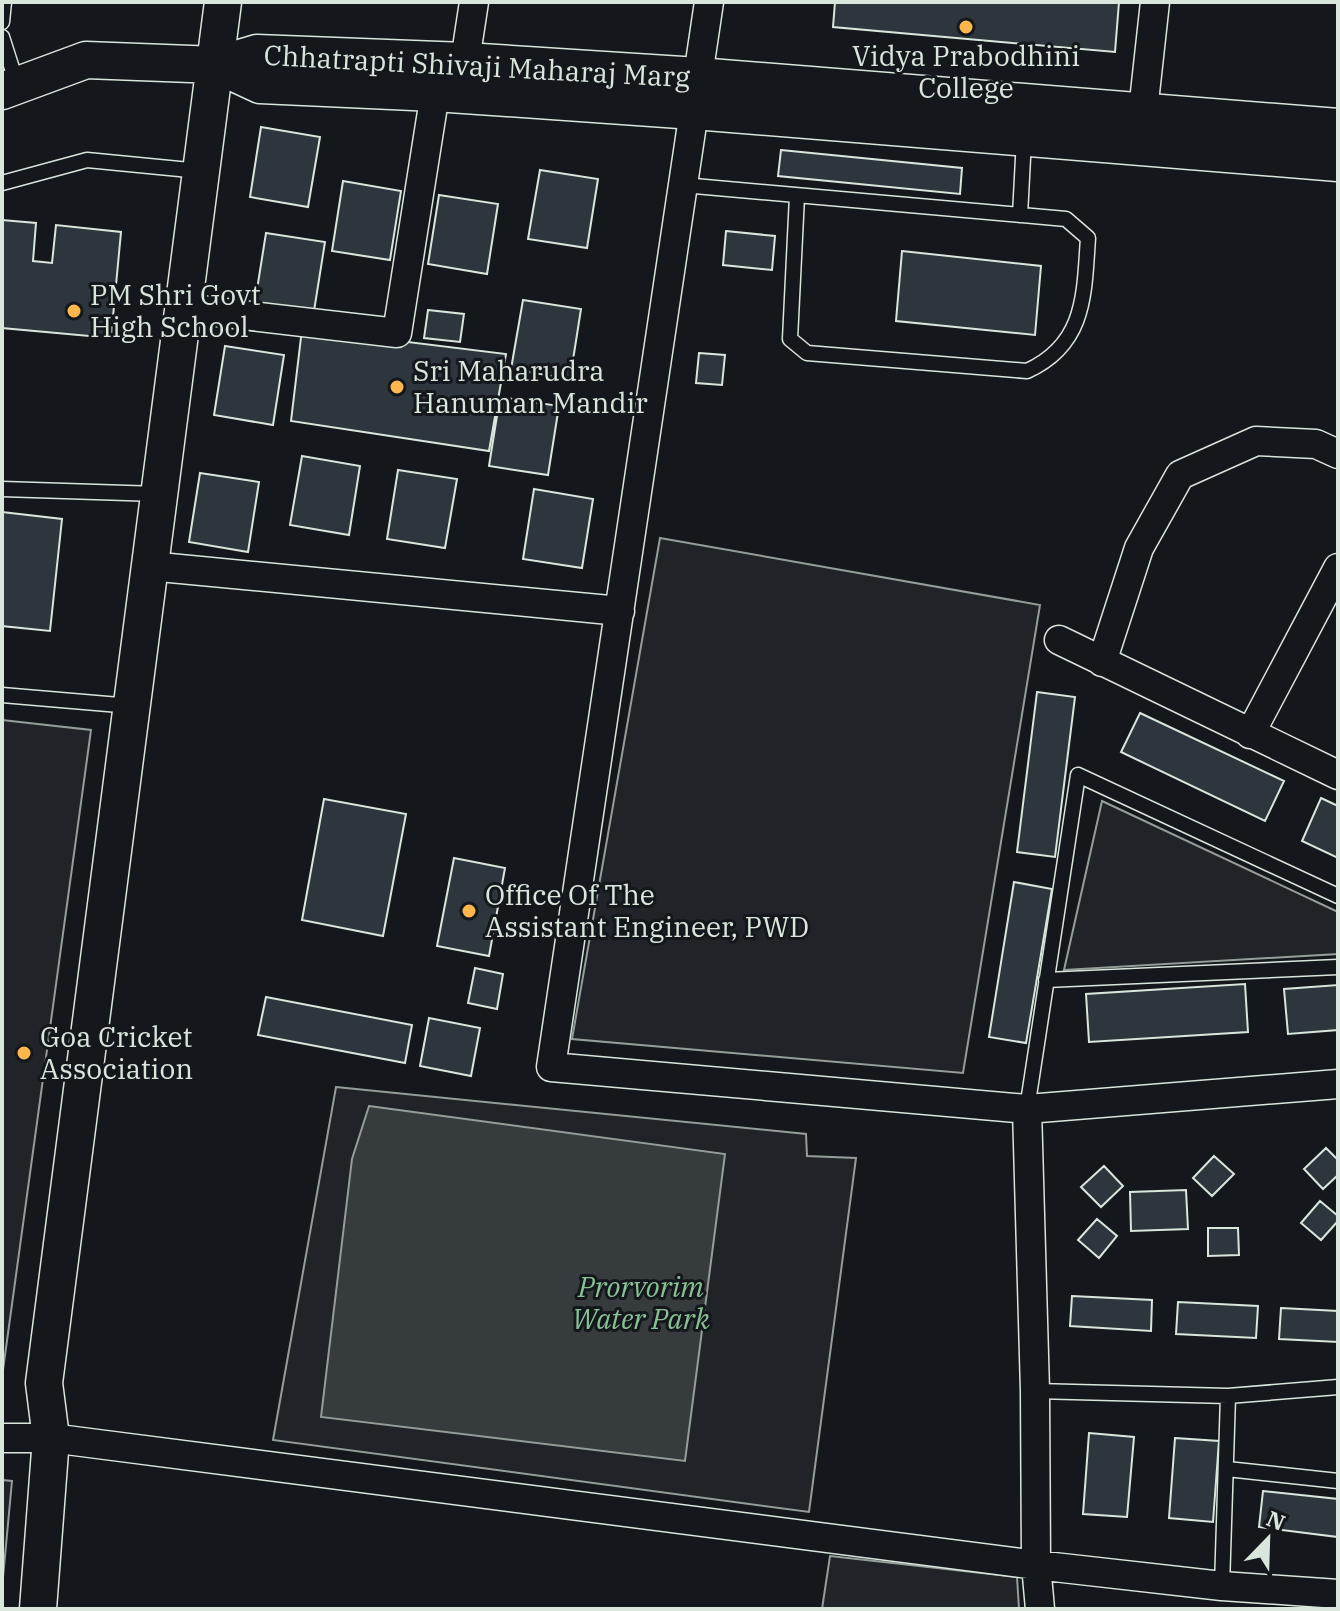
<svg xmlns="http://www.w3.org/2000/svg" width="1340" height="1611" font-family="'IBM Plex Serif',serif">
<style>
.green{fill:#202428;stroke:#939e99;stroke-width:2}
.water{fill:#363b3e;stroke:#939e99;stroke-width:2}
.building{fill:#2c363c;stroke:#d8e6dc;stroke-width:2}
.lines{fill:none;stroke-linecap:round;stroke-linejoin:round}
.service-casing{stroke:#d8e6dc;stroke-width:17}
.minor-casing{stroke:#d8e6dc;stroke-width:31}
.tertiary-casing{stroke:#d8e6dc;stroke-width:39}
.service{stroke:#14181c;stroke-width:14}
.minor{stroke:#14181c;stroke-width:28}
.tertiary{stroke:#14181c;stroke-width:36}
.poi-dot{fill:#ffb74d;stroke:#14181c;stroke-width:3}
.labels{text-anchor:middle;stroke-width:6;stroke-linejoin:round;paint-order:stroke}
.poi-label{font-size:28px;fill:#d8e6dc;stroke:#14181c;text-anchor:start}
.street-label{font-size:28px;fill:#d8e6dc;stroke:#14181c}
.park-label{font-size:28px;font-style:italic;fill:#8ac095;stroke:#14181c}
</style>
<rect width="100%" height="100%" fill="#14181c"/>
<path class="green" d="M660,538L1040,605L963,1073L572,1039Z
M2,720L91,730L2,1377Z
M1102,801L1338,912V954L1064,970Z
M336,1087L806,1134L807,1156L856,1158L809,1512L273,1440Z
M2,1480L12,1481L2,1588Z
M830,1556L1017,1577L1019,1609H822Z"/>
<path class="water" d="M369,1106L725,1154L685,1461L321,1417L352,1159Z"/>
<path class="building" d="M835,2H1119L1115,52L833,27Z
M261,127L320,137L308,207L250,197Z
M781,150L962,168L960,194L778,176Z
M540,170L598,179L587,248L528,239Z
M343,181L401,191L390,260L332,251Z
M439,195L498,204L487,274L428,264Z
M2,220L36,223L33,261L52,263L56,225L121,232L111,338L2,328Z
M726,231L775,236L772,270L723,265Z
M266,233L325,242L314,311L255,302Z
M902,251L1041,266L1035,335L896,321Z
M523,300L581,309L570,379L511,369Z
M428,310L464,314L460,342L424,338Z
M302,329L506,354L489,451L291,421Z
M225,346L284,355L273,425L214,415Z
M699,353L725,355L722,385L696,383Z
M500,397L559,406L548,475L489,466Z
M302,456L360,466L349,535L290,525Z
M398,470L457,479L445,548L387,539Z
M200,473L259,482L248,552L189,542Z
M534,489L593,499L582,568L523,559Z
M2,512L62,519L50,631L2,626Z
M1037,692L1075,697L1055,857L1017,852Z
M1140,713L1284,781L1265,821L1121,752Z
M1321,798L1338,806V858L1302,841Z
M324,799L406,814L383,936L302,920Z
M454,858L505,868L489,956L437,946Z
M1014,882L1052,889L1026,1043L989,1037Z
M475,968L503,974L497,1009L468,1003Z
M1245,984L1248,1032L1089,1042L1086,994Z
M1338,985V1030L1288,1034L1284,989Z
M266,997L412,1025L405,1063L258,1035Z
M429,1018L480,1028L471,1076L420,1066Z
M1326,1148L1338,1160V1175L1323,1189L1304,1169Z
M1214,1156L1234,1174L1212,1196L1193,1178Z
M1104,1166L1123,1186L1101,1207L1081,1187Z
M1186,1190L1188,1229L1131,1231L1130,1192Z
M1320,1201L1338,1216V1221L1321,1240L1301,1223Z
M1097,1219L1117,1236L1099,1258L1078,1240Z
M1208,1228H1238L1239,1255L1208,1256Z
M1072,1296L1152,1300L1151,1331L1070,1326Z
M1178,1302L1258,1306L1256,1338L1176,1334Z
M1281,1308L1338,1311V1342L1279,1339Z
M1089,1433L1134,1437L1127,1517L1083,1514Z
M1175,1438L1219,1441L1213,1522L1169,1518Z
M1263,1491L1338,1499V1537L1259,1527Z"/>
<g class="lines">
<g class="service-casing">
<path id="service" d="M2,22L4,2
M2,37L17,84
M2,183L87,160L200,171
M683,185L1066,219L1088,238C1084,294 1086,344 1027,371L807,353L790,339L797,196
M1020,215L1024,139
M2,489L158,494
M2,695L131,706
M1046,980L1338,967
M1027,1109L1078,775L1338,896
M1035,1391L1228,1396L1338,1387
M1227,1469L1338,1481
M1222,1586L1228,1396"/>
</g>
<g class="minor-casing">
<path id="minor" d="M465,61L474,2
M698,76L709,2
M694,111L551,1067L1027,1109L1338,1084
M1141,129L1155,2
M183,308L397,333L435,93
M149,566L620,611
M1059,640L1338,775
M1102,662L1139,548L1180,475L1256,441L1316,444L1338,454
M1250,734L1338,568
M1027,1109L1035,1391L1036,1565L1040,1609
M2,1438H51L1036,1565L1222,1586L1338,1594"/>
</g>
<g class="tertiary-casing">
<path id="tertiary" d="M217,65L260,85L435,93L694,111L1338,163
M2,91L86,60L217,65L257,53L465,61L698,76L1338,127
M38,1609L51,1438L44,1383L223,2"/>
</g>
<use href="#service" class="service"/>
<use href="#minor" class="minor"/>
<use href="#tertiary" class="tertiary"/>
</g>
<g class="poi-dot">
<circle cx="966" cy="27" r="8"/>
<circle cx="74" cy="311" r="8"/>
<circle cx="397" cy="387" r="8"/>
<circle cx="469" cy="911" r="8"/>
<circle cx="24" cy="1053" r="8"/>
</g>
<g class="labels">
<g class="poi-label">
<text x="966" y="66" text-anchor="middle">Vidya Prabodhini<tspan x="966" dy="32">College</tspan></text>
<text x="90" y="305">PM Shri Govt<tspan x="90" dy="32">High School</tspan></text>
<text x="413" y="381">Sri Maharudra<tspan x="413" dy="32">Hanuman Mandir</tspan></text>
<text x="485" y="905">Office Of The<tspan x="485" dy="32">Assistant Engineer, PWD</tspan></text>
<text x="40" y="1047">Goa Cricket<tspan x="40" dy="32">Association</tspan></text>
</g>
<g class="street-label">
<text transform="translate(477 66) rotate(3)" y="10">Chhatrapti Shivaji Maharaj Marg</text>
</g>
<g class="park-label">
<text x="641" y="1297">Prorvorim<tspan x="641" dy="32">Water Park</tspan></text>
</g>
</g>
<rect width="1340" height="1611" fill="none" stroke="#d8e6dc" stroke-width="8"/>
<g transform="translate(1268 1539) rotate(23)" stroke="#14181c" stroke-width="6" paint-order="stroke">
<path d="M0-6L14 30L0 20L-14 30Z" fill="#d8e6dc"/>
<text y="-12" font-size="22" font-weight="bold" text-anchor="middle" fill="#d8e6dc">N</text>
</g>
</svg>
